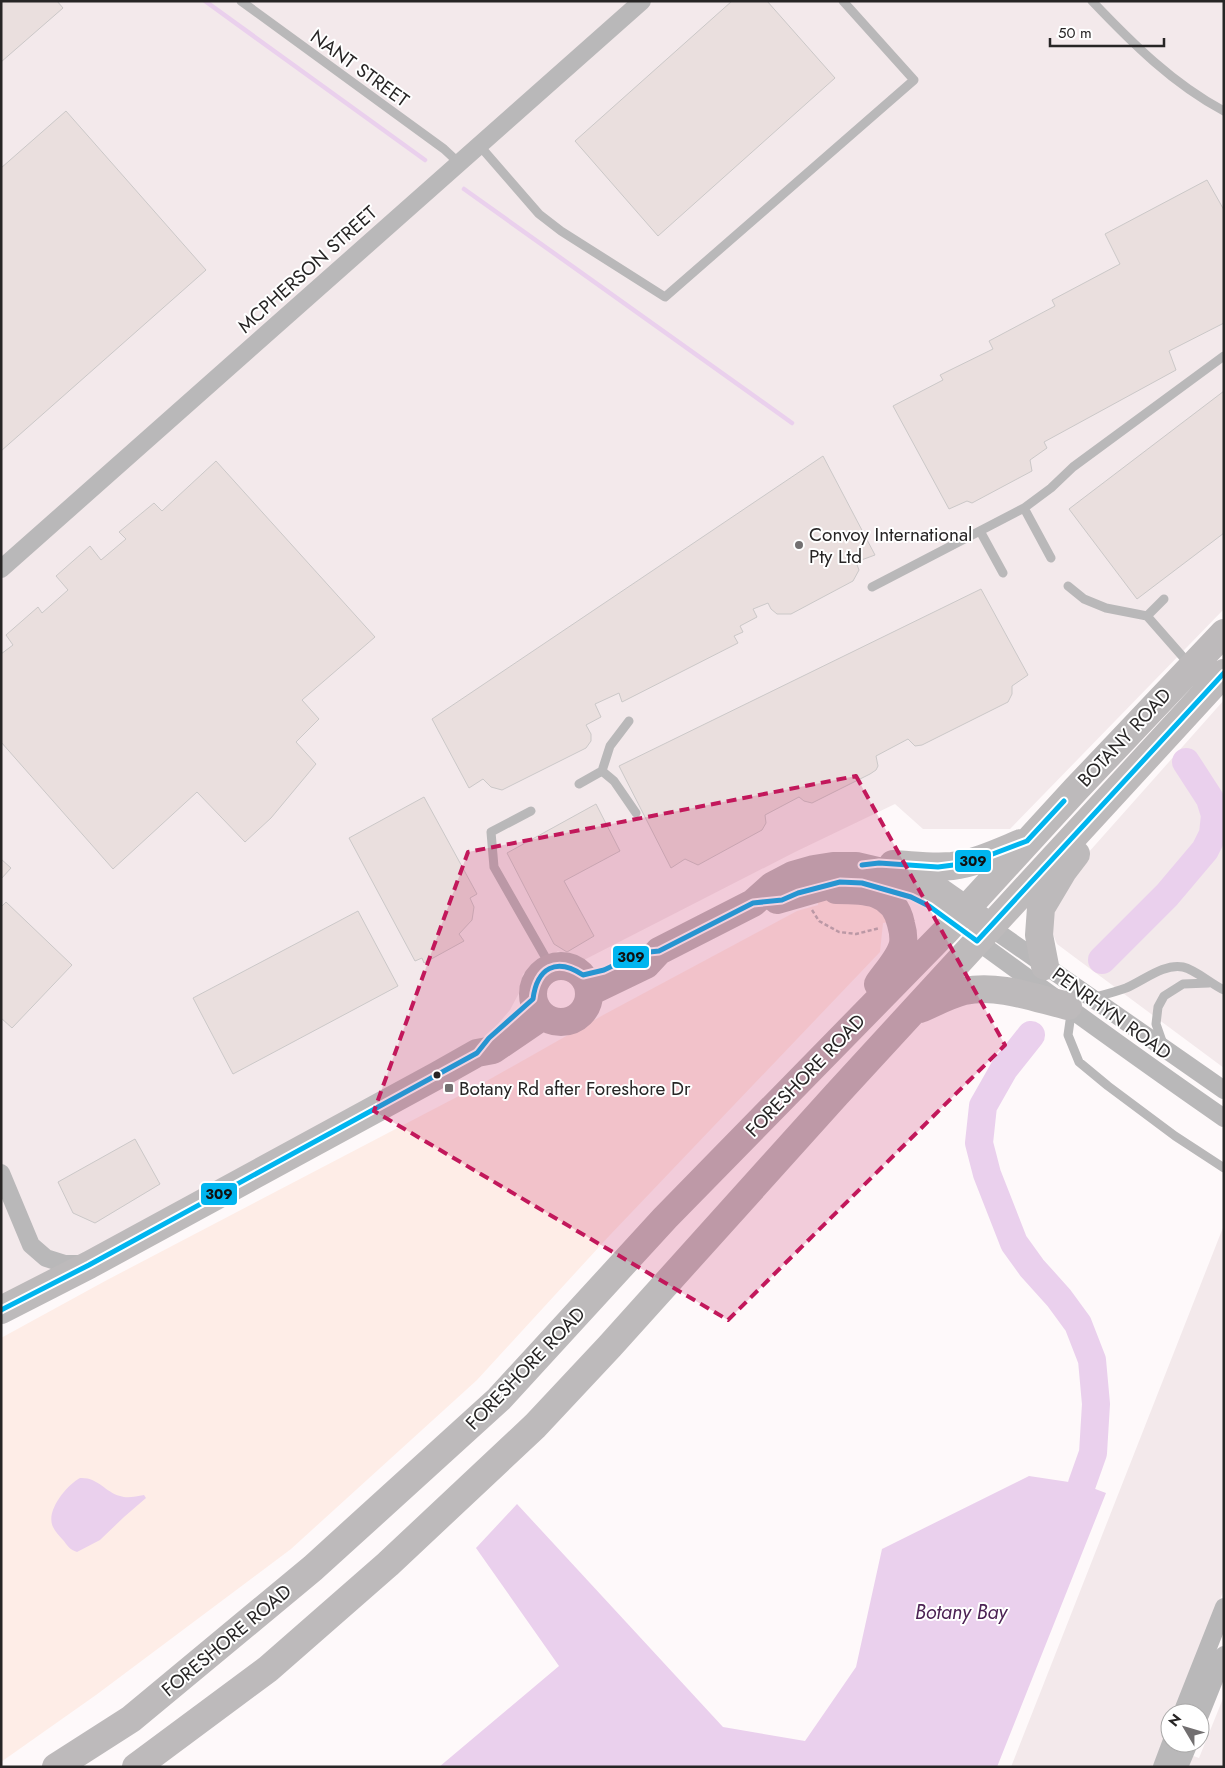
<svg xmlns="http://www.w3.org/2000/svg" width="1225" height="1768" font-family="Jost,sans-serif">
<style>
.built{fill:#f3e9eb}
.green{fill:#feede7}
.water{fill:#ead0ed}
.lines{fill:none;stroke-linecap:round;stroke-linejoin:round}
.stream{stroke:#ead0ed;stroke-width:4.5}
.river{stroke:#ead0ed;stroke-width:28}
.building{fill:#eadfde;stroke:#cbc8c8}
.path{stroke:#b9b8b8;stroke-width:2.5;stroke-dasharray:4 2.5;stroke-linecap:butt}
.lane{stroke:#b9b8b9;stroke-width:9}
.street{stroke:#b9b8b9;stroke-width:18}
.primary{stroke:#bdbabb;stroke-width:28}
.bus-1-casing{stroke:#fff;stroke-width:9}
.bus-1{stroke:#00b5ef;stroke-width:5}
.marked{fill:#c2185b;fill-opacity:0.2;stroke:#c2185b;stroke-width:4;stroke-dasharray:10 6;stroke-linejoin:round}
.poi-dot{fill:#726f70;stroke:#fff;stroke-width:2}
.bus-dot{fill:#272525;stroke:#fff;stroke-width:2}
.labels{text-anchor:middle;stroke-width:4;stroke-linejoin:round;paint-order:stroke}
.street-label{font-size:19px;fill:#272525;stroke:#fff}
.poi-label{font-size:19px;fill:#272525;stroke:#fff;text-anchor:start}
.water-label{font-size:20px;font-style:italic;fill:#4c2254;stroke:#fff}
.line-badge{stroke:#fff;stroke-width:2}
.pale-badge-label{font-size:14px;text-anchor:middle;font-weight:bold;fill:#111}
</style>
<rect width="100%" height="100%" fill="#fef9fa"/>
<path class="built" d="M1,1H1224V609L1010,829H923L895,804L795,852L580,962L558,951L523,974L519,993L510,1010L472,1054L1,1310Z
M1224,700V1068L1073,956L1057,944L1050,927L1054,894L1064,880Z
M1224,1225V1589L1176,1713H1170V1727L1155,1767H1011Z
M1224,1696V1767H1183L1188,1754L1199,1758Z"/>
<path class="green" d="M866,895L889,922L883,923L880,952L610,1235L477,1380L291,1549L96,1695L1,1762V1338L107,1280L476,1087L605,1014L797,911L818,905L817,896Z"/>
<path class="water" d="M1029,1476L1082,1484L1106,1493L997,1767H439L559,1666L476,1548L517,1504L723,1727L805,1741L856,1667L882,1549Z
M80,1478C98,1477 105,1492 120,1496C128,1499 136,1496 144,1495L146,1498L124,1517L100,1540L77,1552C70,1550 67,1545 63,1540C59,1536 55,1531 53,1527C45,1511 67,1485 80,1478Z"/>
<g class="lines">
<path class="stream" d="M205,1L425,160
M464,189L792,423"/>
<path class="river" d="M1102,960L1167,895L1205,850L1213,834L1215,815L1210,799L1186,762
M1031,1035L1004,1069L983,1106L979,1143L987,1174L1014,1243L1032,1268L1059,1298L1078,1324L1092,1360L1096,1404L1093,1453L1082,1484"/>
</g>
<path class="building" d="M1,1H57L63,8L1,62Z
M732,1H767L835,78L658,236L575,141Z
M66,111L206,270L1,451V168Z
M1207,180L1224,210V323L1169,351L1176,370L1044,442L1047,448L1030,460L1032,471L972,503L967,501L949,509L893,406L943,380L940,375L993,349L989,341L1055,306L1052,300L1120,264L1105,234Z
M1224,391V533L1137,599L1069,509Z
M823,456L875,555L856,562L859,570L853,581L791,614H777L771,609L768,603L753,609L757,617L740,626L743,632L734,636L738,643L622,702L619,693L595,704L601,717L586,725L591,734V741L586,748L502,790L491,787L483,779L469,788L432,719Z
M216,461L375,637L302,700L319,719L296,742L316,764L271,818L245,842L197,792L113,869L1,742V654L13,645L6,635L38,607L42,613L68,590L56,576L90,546L101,560L126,539L119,532L154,503L162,511Z
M981,589L1028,675L1012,686V694L1008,702L922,745L915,746L908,739L876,756L878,766L876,770L870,774L812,803L804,801L799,797L765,815L766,823L762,830L698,865L685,859L671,868L619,766Z
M424,797L477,894L470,898L474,907L472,920L459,934L464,941L424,963L422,958L415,961L349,838Z
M596,804L620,851L564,881L594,936L567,952L554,944L507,853Z
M1,859L11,868L1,879Z
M6,902L72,965L12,1028L1,1018V907Z
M358,911L398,986L233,1074L193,998Z
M135,1139L160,1184L95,1223L73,1213L58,1182Z"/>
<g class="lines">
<path class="path" d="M812,910L819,921L839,932L856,934L880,928"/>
<path class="lane" d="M241,1L444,149L459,163
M1092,1C1132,43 1173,84 1224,111
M479,145L539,214L561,231L665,297L914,80L843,1
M1024,508L1051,558
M980,531L1003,573
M1068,586L1084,599L1106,608L1147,616L1164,599
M872,587L1024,508L1051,488L1073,467L1224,356
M1147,616L1190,665
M602,771L614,781L636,813
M579,784L602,771L610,746L629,721
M531,811L491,832L494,867L551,967
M1092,998C1103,995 1115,992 1126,988C1143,981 1164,963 1183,967C1196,970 1211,984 1224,990
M1078,1013L1070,1021L1068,1035L1079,1062L1108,1086L1175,1136L1224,1168
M1163,1044L1156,1024L1158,1007L1164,996L1183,984L1209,983"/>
<path class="street" d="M1,569L642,1
M990,927L1224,1090
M977,941C1059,1001 1140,1060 1224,1118
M1,1173L31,1245L46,1258L65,1264H85
M1182,1713L1224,1607
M1200,1715L1224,1655
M1162,1767L1171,1743
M1179,1767L1189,1743"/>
<path class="primary" d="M893,864C913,865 932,868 952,866C976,863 999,852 1021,843
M836,890C865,890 894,890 901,924C903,931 904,937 903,944C900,958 886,972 878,984
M777,900L840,882L856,883
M533 994a28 28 0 1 1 56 0a28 28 0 1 1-56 0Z
M1045,966L1039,935L1041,908L1063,871L1076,854
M590,992L646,965L659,951L753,903L772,886L793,875L814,869L833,866H856L903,877L940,892L980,920
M920,1009C934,1003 949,995 964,991C999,984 1034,998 1068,1006
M1,1310L89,1265L438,1075L477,1053L493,1050L543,1016
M56,1767L131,1719L313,1568L499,1399L665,1218L945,932L1076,789L1224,633
M136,1767L268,1669L388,1564L535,1426L610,1346L836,1095L1224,673"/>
<g class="bus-1-casing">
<path id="bus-1" d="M862,865L879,863L938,867L969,863L1027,841L1064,801
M1,1310L89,1265L477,1053L489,1038L533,999C537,968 556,957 583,975L604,970L640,953L659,951L753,903L782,900L798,893L840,882L862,883L911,897L929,906L977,941L1224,673"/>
</g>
<use href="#bus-1" class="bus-1"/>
</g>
<path class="marked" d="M856,776L1005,1045L728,1320L374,1111L468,852Z"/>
<g class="poi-dot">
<circle cx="799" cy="545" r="5"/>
<rect x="444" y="1083" width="10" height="10" rx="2.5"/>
</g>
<circle class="bus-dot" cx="437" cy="1075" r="4.5"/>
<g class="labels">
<g class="street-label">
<text transform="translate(360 68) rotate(36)" y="7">NANT STREET</text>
<text transform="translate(307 269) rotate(-42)" y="7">MCPHERSON STREET</text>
<text transform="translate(1124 737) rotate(-47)" y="7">BOTANY ROAD</text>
<text transform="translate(1112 1013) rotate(36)" y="7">PENRHYN ROAD</text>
<text transform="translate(805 1075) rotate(-46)" y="7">FORESHORE ROAD</text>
<text transform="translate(525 1368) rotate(-46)" y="7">FORESHORE ROAD</text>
<text transform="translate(226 1640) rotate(-40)" y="7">FORESHORE ROAD</text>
</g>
<g class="poi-label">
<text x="809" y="541">Convoy International<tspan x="809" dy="22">Pty Ltd</tspan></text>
<text x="459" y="1095">Botany Rd after Foreshore Dr</text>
</g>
<g class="water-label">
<text x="961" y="1619">Botany Bay</text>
</g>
</g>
<g class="line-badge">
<rect x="954" y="849" width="38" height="24" rx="5" fill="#00b5ef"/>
<rect x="612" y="945" width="38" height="24" rx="5" fill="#00b5ef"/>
<rect x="200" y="1182" width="38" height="24" rx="5" fill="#00b5ef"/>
</g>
<g class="pale-badge-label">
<text x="973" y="866">309</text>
<text x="631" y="962">309</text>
<text x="219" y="1199">309</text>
</g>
<rect width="1225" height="1768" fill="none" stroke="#272525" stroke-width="5"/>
<g transform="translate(1185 1728) rotate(308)"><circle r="24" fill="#ffffff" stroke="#a9a8a8"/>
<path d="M0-4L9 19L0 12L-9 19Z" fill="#726f70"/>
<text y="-8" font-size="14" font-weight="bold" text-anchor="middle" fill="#272525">N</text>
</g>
<path d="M1050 38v8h114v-8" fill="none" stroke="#272525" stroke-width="2.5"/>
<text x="1058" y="38" font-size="15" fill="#272525" stroke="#ffffff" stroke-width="4" paint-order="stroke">50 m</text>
</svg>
